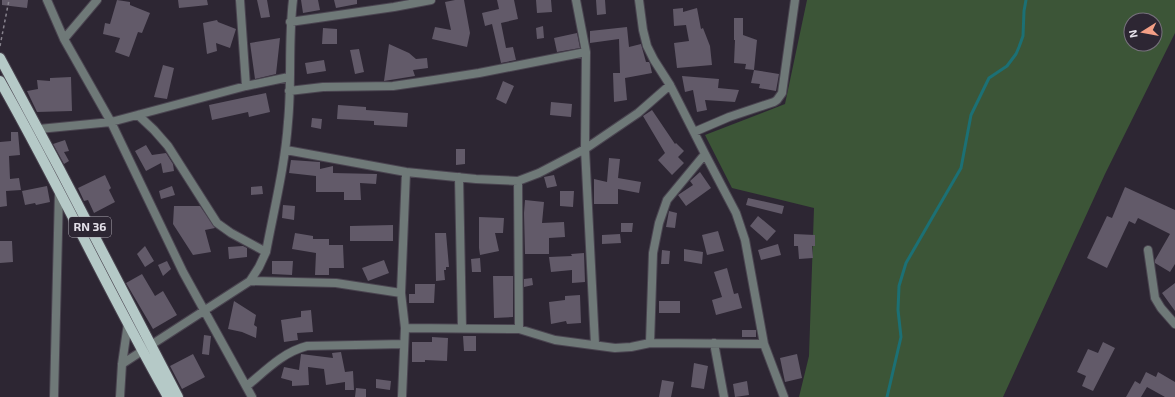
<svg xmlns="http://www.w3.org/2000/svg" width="1175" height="397" font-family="'Exo 2',sans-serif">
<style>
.green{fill:#3c5537;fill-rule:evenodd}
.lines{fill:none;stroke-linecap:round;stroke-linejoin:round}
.stream{stroke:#1c7074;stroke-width:3}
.building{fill:#625a69}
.minor-casing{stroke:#4a4450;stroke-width:10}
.primary-casing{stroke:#4a4450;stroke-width:12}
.path{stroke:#88838e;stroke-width:1.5;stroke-dasharray:3 3;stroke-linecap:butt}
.minor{stroke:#6f7978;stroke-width:8}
.primary{stroke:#b5c9c7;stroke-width:10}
.labels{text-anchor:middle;stroke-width:3;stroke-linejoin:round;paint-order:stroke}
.shield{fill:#2d2633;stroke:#ada8b2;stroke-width:1}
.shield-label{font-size:12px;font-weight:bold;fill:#e4e0e9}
</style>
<rect width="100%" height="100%" fill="#2d2633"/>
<path class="green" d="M807,0H1175V33L1105,174L1003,397H799L809,356L814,208L732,188L705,135L785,104ZM1131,20H1155V44H1131Z"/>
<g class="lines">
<path class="stream" d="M887,397L901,337L898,310L899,286L906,263L961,168L971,115L989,78L1007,66L1016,54L1019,47L1023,36L1024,11L1026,0"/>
</g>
<path class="building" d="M2,0H28L27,8L2,5Z
M117,0L130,2V5L150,13L142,33L138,32L129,57L115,52L120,38L103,34L105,23L110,24Z
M178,0H207L208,5L179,8Z
M257,0H267L270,17L261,18Z
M301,0H318L320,10L303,13Z
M334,0H357V4L336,8Z
M455,0H464L470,33L467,47L432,39L435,27L451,30L445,2Z
M497,0H514L518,19L501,23L506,48L513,47L516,60L501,63L492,24L485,26L482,13L499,9Z
M536,0H551L552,12L537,13Z
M596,0H605L606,14L597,15Z
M683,8V12L697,8L701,29L703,28L710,46L712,65L677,68L674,43L689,41L686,25L674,26L673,9Z
M734,18H743V35L757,40L754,70L745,69L746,64L734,63L735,40H734Z
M217,20L218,22L236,29L230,48L216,43L217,51L207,54L203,23Z
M543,26L544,38L537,39L536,28Z
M627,27L629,47L641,44L646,62H649L650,64L652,73L625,78L627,100L614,102L613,73H620L619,39L590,43V31Z
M323,28L337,29V44H322Z
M577,33L580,48L557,52L554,38Z
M280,38L276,74L255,79L250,43Z
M389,44L409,53L416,59L427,58L428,68L413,70L415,76L384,81Z
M359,49L364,72L355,74L350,50Z
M324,60L326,71L307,74L305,63Z
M163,65L174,68L167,99L154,97Z
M754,70L779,74L776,91L759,88L760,84L751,83Z
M682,76L719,79L718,88L739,90L735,102L705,100L707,110L697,112L693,90L685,92Z
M71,77L72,111L37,112L27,91L38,89L37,80L50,81V78Z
M503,81L514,86L506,104L496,99Z
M266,93L270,112L249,117L248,112L212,120L209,105Z
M551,102L572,104L571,117L550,115Z
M338,105L366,107V110L408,113L407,127L374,125V121L337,119Z
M652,110L675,144L676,143L684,151L678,157L684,163L672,175L658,160L665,153L643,116Z
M312,118L322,119L321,129L311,127Z
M11,132H18L20,155L9,156L10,179L19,178L21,190L6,191L7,206L0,207V142L11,141Z
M65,140L69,151L64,152L69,161L64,164L53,144Z
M146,145L152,155L166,153L173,164L174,171L163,173L161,163L146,171L135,151Z
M456,149H465V164L456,165Z
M609,158L620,159L618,178L641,182L639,193L618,189V204H594V179L607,182Z
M291,160L320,162V169L333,166V173L377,174L376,184L360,183L361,200H344V192H316V176L289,173Z
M700,172L711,188L686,206L678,195L693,185L690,181Z
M105,175L111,188L109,190L115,202L94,213L88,200L84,201L78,188Z
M554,175L557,186L547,188L544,177Z
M47,186L50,202L36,205L35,203L25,205L22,191Z
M172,186L175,195L161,199L159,191Z
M262,186L263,194L251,195V187Z
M1125,187L1175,210V264L1170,272L1155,263V260L1170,234L1138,218L1135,224L1129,221L1107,268L1087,258L1107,216L1112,218Z
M560,191H574L573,207L560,206Z
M748,198L784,206L782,214L746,205Z
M525,200L544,202L542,223L564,222L565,237L549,238V254H525L524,213Z
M283,205L295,206L294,220L282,218Z
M174,206H200L215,228L205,230L211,252L193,255L173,224Z
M669,211L677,213L675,228L666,227Z
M758,216L776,231L767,241L750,226Z
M479,217L504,218L503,233H495L499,251L480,255L479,248Z
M621,223H633L632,232H621Z
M393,225V241H350V226Z
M718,231L724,251L707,255L702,235Z
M295,233L313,236V239H329V245H343L344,268H329V275H315L316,253L292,249Z
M435,233H446L449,267H446V270H444L445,280L436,281Z
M620,234L621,243L602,244V235Z
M794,234L815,235V246H812L813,258L799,259L798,246H794Z
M0,241H12L13,262L0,263Z
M778,244L781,255L761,260L758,250Z
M145,246L154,261L145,267L137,254Z
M243,246L247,248V257L229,259L228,247Z
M684,249L703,252L702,264L684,261Z
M662,250L670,251L669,264H661Z
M584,253L585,282L572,283V270L551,272L549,257L572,256L571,254Z
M480,258L481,272H472L471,259Z
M384,260L389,273L368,281L362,268Z
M167,261L171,269L163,276L158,265Z
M272,261H293L292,275L272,274Z
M727,268L734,294L738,293L742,308L716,315L712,300L722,297L714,272Z
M142,274L155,296L163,291L177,315L153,329L126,283Z
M493,276H513V317L494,318Z
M532,278L533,285L524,287V279Z
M1175,283V311L1162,293Z
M415,284H435L434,303H409V294H415Z
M580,295L581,323L567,324L566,321L551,324L549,302L565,300V296Z
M234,301L256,315L254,325L257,327L256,338L242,332L228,329Z
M659,301H680V313H659Z
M311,310L313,332L297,333L298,340L284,342L281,320L301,317V311Z
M742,330H756V337H742Z
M204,335L211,336L209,355L202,354Z
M463,336H476V351H464Z
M432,337L448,338L447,361L425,360V362H412V342H432Z
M1103,342L1115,348L1093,391L1082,386L1086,376L1077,372L1088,349L1098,353Z
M341,352L345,372L353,371L354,390H345V382L326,385L324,369L308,367L309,385L292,386V381L281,378L284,367L299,370L301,354L333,358L332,353Z
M193,354L205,377L182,389L170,366Z
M797,354L802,378L785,382L780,358Z
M694,363L708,366L704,389L691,387Z
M1146,372L1156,377L1158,372L1175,382V397H1165L1147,387L1141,397H1126L1135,381L1140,384Z
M376,379L391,381L390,390L376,388Z
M662,380L674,382L671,397H659Z
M747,381L749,395L735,397L733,384Z
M356,388L366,389V397H355Z"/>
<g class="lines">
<g class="minor-casing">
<path id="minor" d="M47,0L64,39L111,122L183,272L252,397
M240,0L246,86
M576,0L586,52L585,149L595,344
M639,0L643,30L647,46L654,60L670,85L705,154L736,213L745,240L764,344L784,397
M290,22L394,7L431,0
M64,39L97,0
M289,91L323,87L393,86L434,80L479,73L586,52
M138,115L154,130L168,146L217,223L231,233L266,252
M39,129L111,122L246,86L289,77
M694,132L729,117L774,102L777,100L782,93L795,0
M286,150L406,172L476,179L518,181L539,173L585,149L638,113L670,85
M459,177L462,328
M518,181L519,329
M1148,250L1155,298L1161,308L1175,324
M250,281L336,283L401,293
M405,328L519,329L555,340L615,348L631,347L650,343L764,344
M650,343L653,253L659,223L667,200L705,154
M714,343L724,397
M151,345L250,281L259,267L266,252C274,209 285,166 288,122C292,82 288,41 293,0
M122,364L142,351
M247,386C265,371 283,352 307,346L404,344
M54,397L59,192
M120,397L122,364L128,323
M402,397L405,328L401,293L406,172"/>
</g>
<g class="primary-casing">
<path id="primary" d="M0,58L60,170L178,397
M0,81C59,185 109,293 168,397"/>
</g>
<path class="path" d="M0,46L9,0"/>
<use href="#minor" class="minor"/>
<use href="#primary" class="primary"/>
</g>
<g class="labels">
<rect class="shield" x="69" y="217" width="42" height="20" rx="3"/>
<g class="shield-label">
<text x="90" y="231">RN 36</text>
</g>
</g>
<g transform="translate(1143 32) rotate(259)"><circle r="19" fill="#2d2633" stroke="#76707c"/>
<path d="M0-3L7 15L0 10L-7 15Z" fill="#f49f86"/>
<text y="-6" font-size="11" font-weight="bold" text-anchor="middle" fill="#e4e0e9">N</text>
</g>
</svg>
